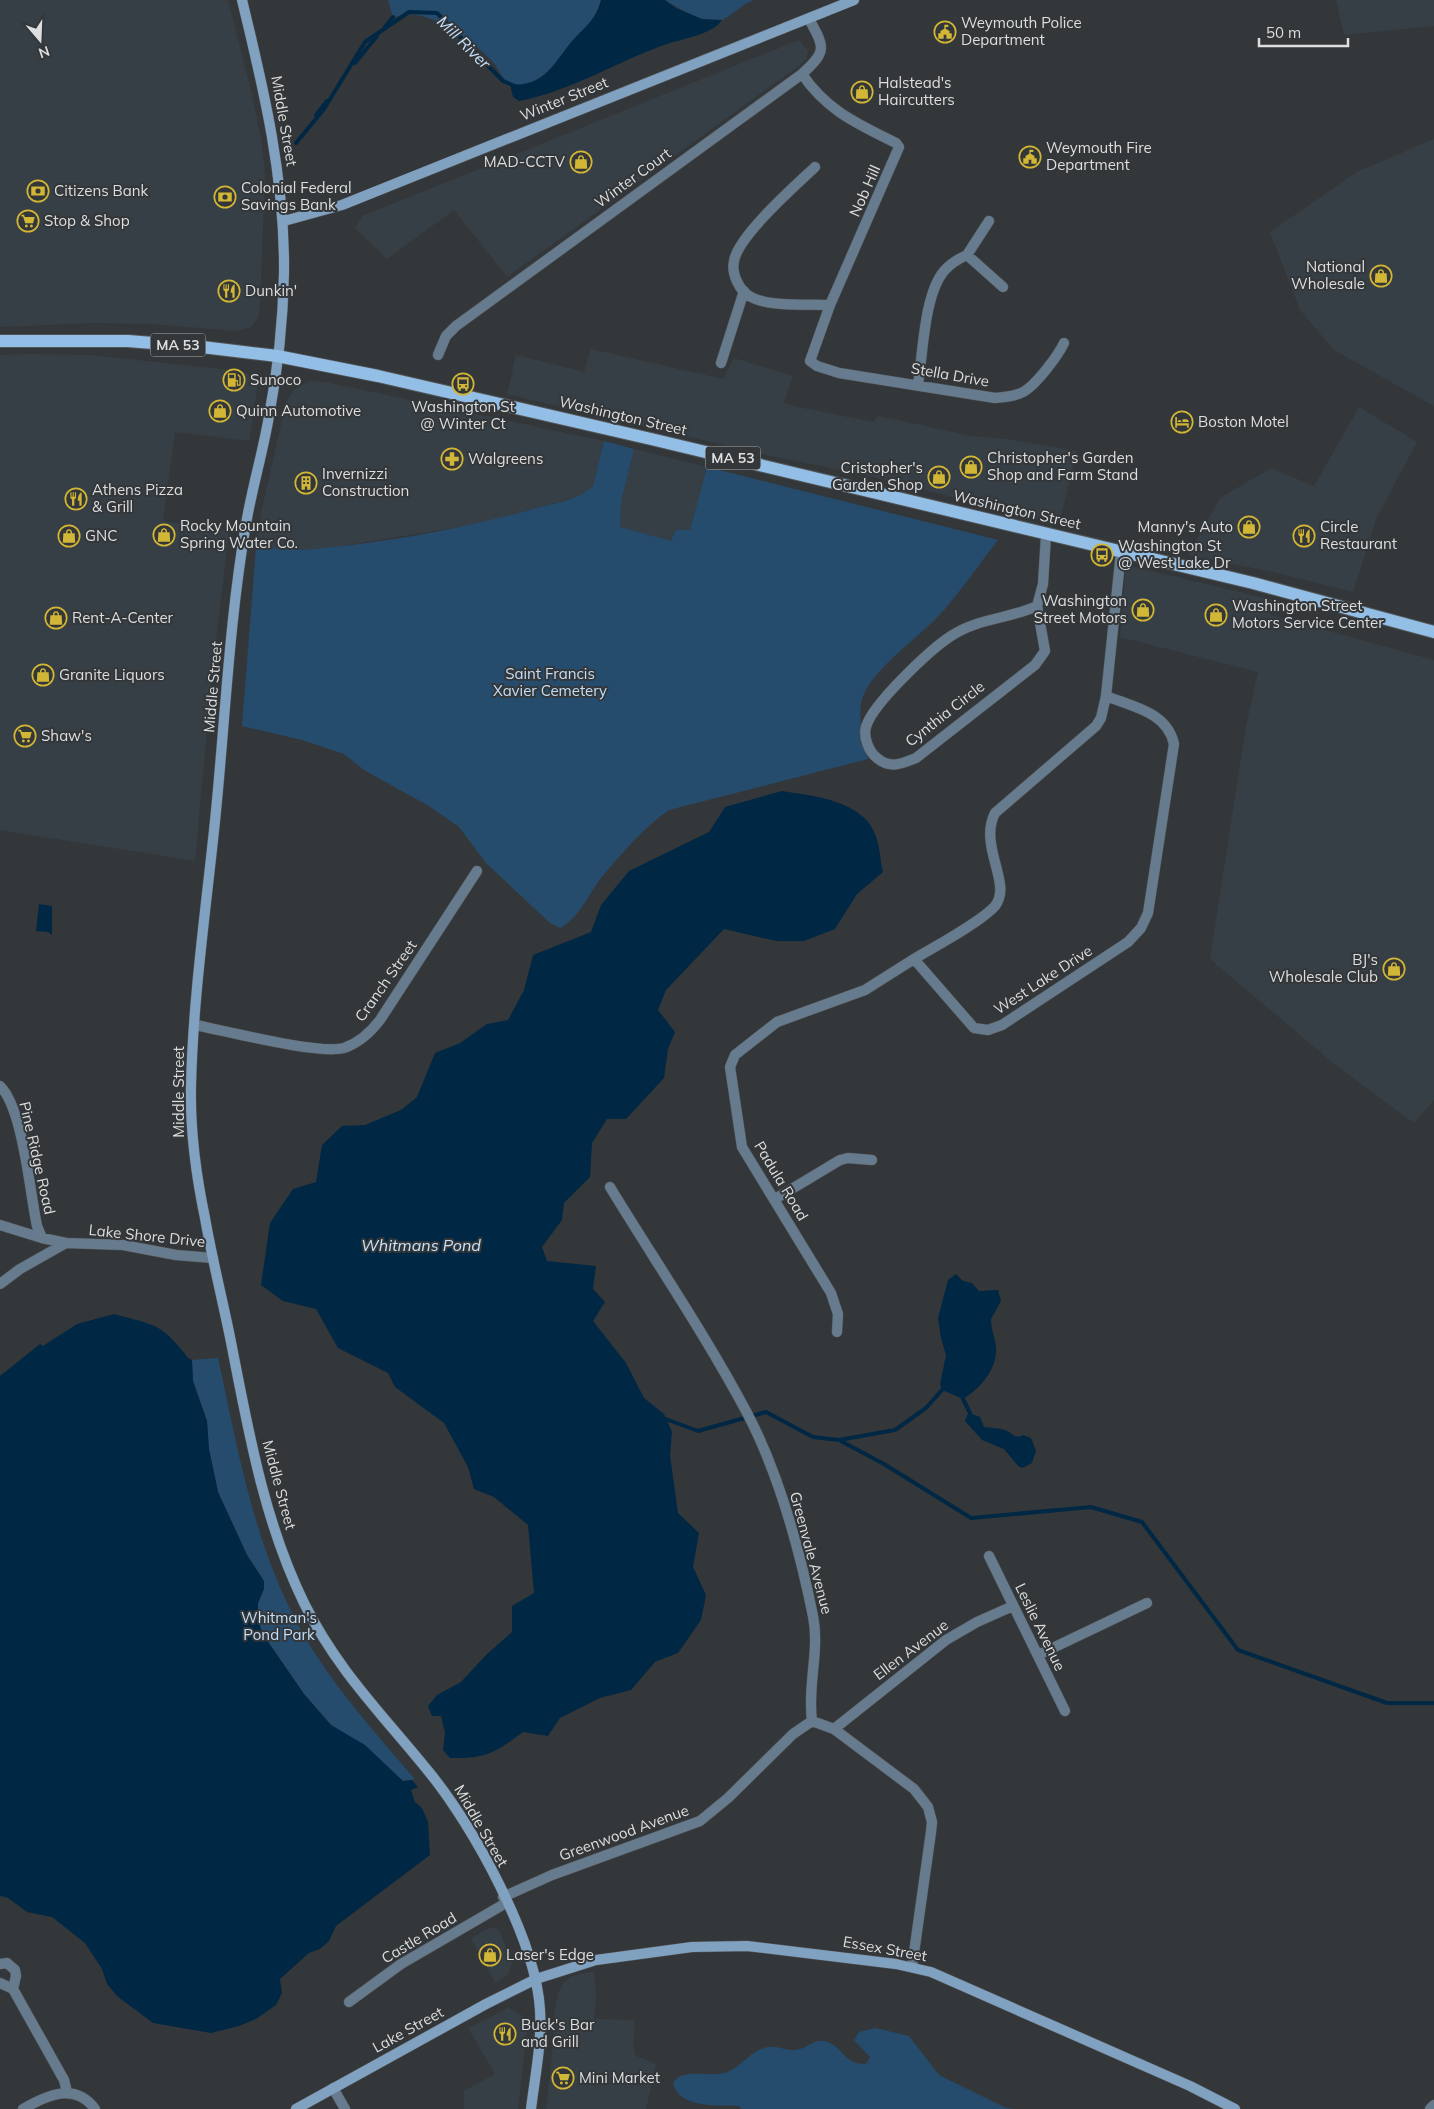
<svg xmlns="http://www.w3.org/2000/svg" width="1434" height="2109" font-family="Mulish,sans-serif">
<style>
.built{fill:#373f46}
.green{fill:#254c6d}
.water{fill:#002744}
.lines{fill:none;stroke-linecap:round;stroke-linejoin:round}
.stream{stroke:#002744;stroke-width:4}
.street-casing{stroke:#525557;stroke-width:11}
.secondary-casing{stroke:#525557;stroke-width:11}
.primary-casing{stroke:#525557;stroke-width:14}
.street{stroke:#667b8e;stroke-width:10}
.secondary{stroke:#80a1c0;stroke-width:10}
.primary{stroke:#93bee6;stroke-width:12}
.labels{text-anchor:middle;stroke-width:4;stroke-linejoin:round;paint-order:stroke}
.shield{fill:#343739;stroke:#aaacad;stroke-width:1}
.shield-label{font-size:14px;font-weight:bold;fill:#dcdedf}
.poi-label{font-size:15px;fill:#dcdedf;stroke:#343739;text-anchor:start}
.street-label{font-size:15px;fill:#dcdedf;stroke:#343739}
.park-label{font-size:15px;fill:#c2def8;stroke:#343739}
.water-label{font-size:16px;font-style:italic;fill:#c7e2fc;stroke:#343739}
</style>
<rect width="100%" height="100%" fill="#343739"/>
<path class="built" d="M0,0H228L253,99L262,144L265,175L260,306L258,318L251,327L236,331L151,324L95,323L0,327Z
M1336,0H1434V26L1344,35Z
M799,40L808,51L806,60L797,67L507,277L454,210L387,259L355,228L362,216Z
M1434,139V406L1334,350L1300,310L1270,232L1357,172Z
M591,349L723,379L734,358L793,376L784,403L798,407L873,422L878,416L971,436L1007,439L1077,451L1059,524L870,476L766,455L507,394L516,355L584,372Z
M28,354L91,355L239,371L254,376L258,382L249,441L175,432L163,521L229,531L212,675L195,861L0,830V355Z
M309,381L325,382L604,441L593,486L587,492L570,499L478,524L323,549L287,550L256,547L262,509L286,402L295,389Z
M1359,407L1417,442L1377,517L1353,592L1273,572L1188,555L1220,498L1271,468L1314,486Z
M634,449L707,467L690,530L671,542L620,527L621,502Z
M1126,565L1273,600L1270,615L1434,660V1100L1414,1123L1333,1063L1210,959L1246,726L1258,672L1120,637Z
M491,1927L498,1929L500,1932L512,1963L508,1974L495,1983L471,1938Z
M594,1971L596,1997L594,2019L635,2020L633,2046L636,2056L656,2064L646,2109H546L552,2056L554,2017L558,1993L563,1984L572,1976Z
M509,2008L523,2016L527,2031L518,2109H464V2091L495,2074L468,2028Z"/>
<path class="green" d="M388,0H601C596,22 579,32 567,49C557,64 530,95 509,83C501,78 499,69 493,62C476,44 442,18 416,15C408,14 400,16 393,17Z
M663,0H754C742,4 735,13 724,19C705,29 679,6 663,0Z
M604,441L634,449L621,502L620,527L671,541L676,530H690L707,467L998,540C980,563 963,588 944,610C923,635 872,668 862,699C857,717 864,741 868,759L669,810C644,827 621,854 601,878C588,895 579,918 560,928L550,923L486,863L459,827L429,806L364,770L344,754L302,740L242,726L256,547C279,549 302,551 324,548C396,541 468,527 537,508C555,503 579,500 593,486Z
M218,1358C238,1450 254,1546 301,1630C331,1684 373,1730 414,1778L412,1780L403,1781L331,1725L304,1694L262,1633L258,1619V1603L264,1589L261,1576L247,1555L218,1492L209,1449L207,1421L193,1381L192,1360Z
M875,2028L909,2036L939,2075L1006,2108L1015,2109H741L739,2106C719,2105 679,2109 673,2083C682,2068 709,2077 724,2073C741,2069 750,2049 769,2047C778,2046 787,2051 796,2050C806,2049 814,2039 824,2041C843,2045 843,2065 866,2064L870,2057L854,2040L859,2032Z"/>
<path class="water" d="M601,0H665L676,8L702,19L722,20C713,34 686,38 670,43C619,60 572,91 519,101L513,97L510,84C545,88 554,62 573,40C585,27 597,18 601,0Z
M782,791C813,796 862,800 875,834C880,846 880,860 883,872L857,894L835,929L804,941H776L724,929L666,990L658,1010L675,1032L668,1049L664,1078L626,1119H607L592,1143L590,1177L564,1203L562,1220L542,1247L547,1261L596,1266L593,1289L605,1302L593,1321L626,1363L644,1398L664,1414L672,1432L670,1455L678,1513L699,1533L693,1567L706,1595L701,1620L678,1653L655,1662L631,1690L600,1698L560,1718L548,1736L523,1732C495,1753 485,1759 450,1758L443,1750L445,1733L441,1716H432L428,1706L437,1695L461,1682L486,1655L512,1632V1606L534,1593L528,1525L494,1497L474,1489L468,1467L444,1423L395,1387L388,1373L338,1348L316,1309L283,1301L261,1285L270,1223L293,1189L316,1182L322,1145L342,1126L365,1125L401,1110L417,1097L435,1053L460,1043L487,1024L508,1020L524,990L533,955L591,932L601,905L629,871L709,832L725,807Z
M39,904L52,906V935L48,932L36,931Z
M956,1274L963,1281L972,1283L979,1291L998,1290L1001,1301L991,1319C991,1329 995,1338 996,1347C998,1368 980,1389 963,1399L942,1390L940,1384L946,1355L941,1338L938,1318L948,1280Z
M114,1314C154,1325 162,1323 188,1358L192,1360L193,1381L207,1421L209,1449L218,1492L247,1555L264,1581V1589L258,1603V1619L262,1633L304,1694L331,1725L365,1745L403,1781L412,1780L418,1787L411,1790L415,1802L422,1808L428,1822L430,1855L336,1926L329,1941L320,1949L309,1953L280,1979L282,1993L276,2005L256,2019L239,2026L211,2033L153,2023L117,1996L107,1984L102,1969L85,1943L52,1917L27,1912L8,1898L0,1896V1376L40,1344L43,1346L77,1324Z
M970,1413L980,1417L984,1427C990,1428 999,1428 1005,1430C1012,1432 1014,1440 1023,1435L1031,1438L1036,1451L1032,1463L1022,1468L1018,1466L1004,1449L982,1440L965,1421L967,1415Z"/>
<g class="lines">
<path class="stream" d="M385,27L393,17
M355,63L377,36
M316,115L327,101
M296,143L324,109L365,42L409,12L437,13L503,81L515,86
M963,1399L970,1413
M663,1421L666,1419L698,1431L766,1412L813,1437L839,1440L884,1464L971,1518L1091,1507L1142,1522L1238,1650L1387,1703H1434
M839,1440L895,1430L926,1408L942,1390"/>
<g class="street-casing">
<path id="street" d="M802,74C827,111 858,124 896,143L899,147L830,305L810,361L817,366L839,373L995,398C1004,397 1014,397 1023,392C1035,386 1058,356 1064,343
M815,167C795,186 738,236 734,261C731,274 740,292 751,297C769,307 809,304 830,305
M967,255L989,221
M438,355L446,336L456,326L802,74C827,51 825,48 809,19
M721,363L744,291
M918,385C923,353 924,295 944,271C950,264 958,259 967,255L1003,287
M1037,606L1045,651L1035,665L916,758C901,764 890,769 877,758C869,752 863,737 866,727C872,704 931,649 951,636C978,618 1009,619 1037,606L1043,584L1046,535
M1106,696L1101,718L1096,726L995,813C978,846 1013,884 995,906C981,922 934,947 914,959L974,1028L988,1030L1002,1025L1128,942L1141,928L1148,913L1174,744C1167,712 1133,707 1106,696L1121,552
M195,1025C226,1031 319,1055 344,1048C359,1043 370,1033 380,1020L477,871
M0,1086C23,1108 30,1194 37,1226L42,1238
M610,1187C655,1261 705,1334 746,1411C779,1473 799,1547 813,1616C820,1651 807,1686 812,1721L834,1729L914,1789L928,1807L932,1822L931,1832L912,1967
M775,1199L840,1160L848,1158L872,1160
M0,1225L42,1238L66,1243
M0,1284L20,1269L66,1243L123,1245L176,1255L213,1258
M837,1332L838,1314L831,1293L742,1147L730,1067L735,1055L777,1022L865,990L914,959
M989,1556L1065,1711
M1038,1655L1147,1603
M834,1729L946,1640L977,1622L1013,1606
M503,1897L552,1875L700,1821L728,1798L793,1734L812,1721
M0,1964L7,1963L15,1970L16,1976L13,1989
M0,1983L13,1989L64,2080L67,2092
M349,2002L401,1964L506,1903
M333,2088L345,2109
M23,2109C47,2095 75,2082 95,2109
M1430,2109L1434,2105"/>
</g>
<g class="secondary-casing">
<path id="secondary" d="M242,0C264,90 285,179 284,273C283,320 278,369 269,416C263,452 252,488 246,524C229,622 225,723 215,821C206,909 193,998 191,1086C190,1130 196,1175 205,1218C212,1258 222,1298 230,1337C248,1428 263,1519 304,1603C337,1670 383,1715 429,1772C473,1826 536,1940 540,2010C542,2043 535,2076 531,2109
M284,221L342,205L854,0
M296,2109L486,2004L536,1979L596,1960L692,1947L747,1946L896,1964L931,1972L1190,2086L1235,2109"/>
</g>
<g class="primary-casing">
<path id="primary" d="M0,341H128L202,347L277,356L378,376L651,439L1253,583L1434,632"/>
</g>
<use href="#street" class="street"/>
<use href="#secondary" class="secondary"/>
<use href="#primary" class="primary"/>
</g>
<defs>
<g id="civic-ring" transform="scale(1.125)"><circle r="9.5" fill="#343739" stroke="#d2b635" stroke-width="1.5"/><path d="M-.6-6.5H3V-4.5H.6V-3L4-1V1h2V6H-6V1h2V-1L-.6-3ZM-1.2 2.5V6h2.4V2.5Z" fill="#d2b635"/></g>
<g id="shop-ring" transform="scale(1.125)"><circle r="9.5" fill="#343739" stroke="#d2b635" stroke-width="1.5"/><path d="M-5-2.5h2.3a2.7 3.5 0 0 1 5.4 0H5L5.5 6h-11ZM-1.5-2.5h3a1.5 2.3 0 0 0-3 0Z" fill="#d2b635"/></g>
<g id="bank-ring" transform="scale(1.125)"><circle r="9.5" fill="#343739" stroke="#d2b635" stroke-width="1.5"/><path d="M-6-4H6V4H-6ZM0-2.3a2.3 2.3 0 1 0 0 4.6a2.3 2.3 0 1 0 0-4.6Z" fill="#d2b635"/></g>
<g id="supermarket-ring" transform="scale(1.125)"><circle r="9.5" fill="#343739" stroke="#d2b635" stroke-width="1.5"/><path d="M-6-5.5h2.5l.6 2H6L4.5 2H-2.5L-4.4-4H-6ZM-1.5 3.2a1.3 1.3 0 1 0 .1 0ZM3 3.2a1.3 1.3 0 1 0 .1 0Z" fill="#d2b635"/></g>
<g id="restaurant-ring" transform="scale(1.125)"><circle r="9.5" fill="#343739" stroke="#d2b635" stroke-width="1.5"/><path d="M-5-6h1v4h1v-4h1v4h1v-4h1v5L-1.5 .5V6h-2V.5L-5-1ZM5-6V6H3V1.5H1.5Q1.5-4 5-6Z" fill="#d2b635"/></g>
<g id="fuel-ring" transform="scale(1.125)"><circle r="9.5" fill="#343739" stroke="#d2b635" stroke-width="1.5"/><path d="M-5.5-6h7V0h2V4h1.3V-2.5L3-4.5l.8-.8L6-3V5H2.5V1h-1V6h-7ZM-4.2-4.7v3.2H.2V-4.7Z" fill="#d2b635"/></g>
<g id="bus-ring" transform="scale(1.125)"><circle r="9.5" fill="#343739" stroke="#d2b635" stroke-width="1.5"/><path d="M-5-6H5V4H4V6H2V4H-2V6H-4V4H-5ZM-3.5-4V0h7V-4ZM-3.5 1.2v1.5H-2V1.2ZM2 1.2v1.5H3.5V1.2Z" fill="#d2b635"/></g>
<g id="hotel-ring" transform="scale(1.125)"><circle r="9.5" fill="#343739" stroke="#d2b635" stroke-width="1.5"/><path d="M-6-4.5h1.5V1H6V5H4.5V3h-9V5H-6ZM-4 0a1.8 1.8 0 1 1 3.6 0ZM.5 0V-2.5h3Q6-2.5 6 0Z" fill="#d2b635"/></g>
<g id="pharmacy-ring" transform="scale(1.125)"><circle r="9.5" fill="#343739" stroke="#d2b635" stroke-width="1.5"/><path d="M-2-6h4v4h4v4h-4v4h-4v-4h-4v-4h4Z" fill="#d2b635"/></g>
<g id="building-ring" transform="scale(1.125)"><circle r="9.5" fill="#343739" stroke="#d2b635" stroke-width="1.5"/><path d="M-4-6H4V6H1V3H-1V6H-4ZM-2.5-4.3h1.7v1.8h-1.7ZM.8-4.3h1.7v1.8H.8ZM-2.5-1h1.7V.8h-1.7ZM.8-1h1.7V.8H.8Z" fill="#d2b635"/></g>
</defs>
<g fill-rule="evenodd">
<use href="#civic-ring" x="945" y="32"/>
<use href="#shop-ring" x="862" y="92"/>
<use href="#civic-ring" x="1030" y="157"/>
<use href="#shop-ring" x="581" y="162"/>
<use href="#bank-ring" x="38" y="191"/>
<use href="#bank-ring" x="225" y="197"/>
<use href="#supermarket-ring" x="28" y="221"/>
<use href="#shop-ring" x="1381" y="276"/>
<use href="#restaurant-ring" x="229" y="291"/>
<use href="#fuel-ring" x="234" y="380"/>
<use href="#bus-ring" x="463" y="384"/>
<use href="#shop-ring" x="220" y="411"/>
<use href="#hotel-ring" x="1182" y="422"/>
<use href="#pharmacy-ring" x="452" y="459"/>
<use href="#shop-ring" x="971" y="467"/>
<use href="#shop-ring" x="939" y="477"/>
<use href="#building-ring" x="306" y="483"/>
<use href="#restaurant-ring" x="76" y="499"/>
<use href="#shop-ring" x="1249" y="527"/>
<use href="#shop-ring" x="164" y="535"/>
<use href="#shop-ring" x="69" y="536"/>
<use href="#restaurant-ring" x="1304" y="536"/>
<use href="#bus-ring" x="1102" y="555"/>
<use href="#shop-ring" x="1143" y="610"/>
<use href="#shop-ring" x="1216" y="615"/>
<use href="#shop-ring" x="56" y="618"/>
<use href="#shop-ring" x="43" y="675"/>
<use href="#supermarket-ring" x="25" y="736"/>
<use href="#shop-ring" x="1394" y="969"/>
<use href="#shop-ring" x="490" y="1955"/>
<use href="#restaurant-ring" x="505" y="2034"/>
<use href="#supermarket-ring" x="563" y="2078"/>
</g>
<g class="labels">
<g class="shield">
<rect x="150.5" y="333.5" width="55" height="23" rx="4"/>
<rect x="705.5" y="446.5" width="55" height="23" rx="4"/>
</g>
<g class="shield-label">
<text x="178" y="350">MA 53</text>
<text x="733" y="463">MA 53</text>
</g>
<g class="poi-label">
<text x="961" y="28">Weymouth Police<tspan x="961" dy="17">Department</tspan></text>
<text x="878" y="88">Halstead's<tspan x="878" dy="17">Haircutters</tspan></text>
<text x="1046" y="153">Weymouth Fire<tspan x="1046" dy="17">Department</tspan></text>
<text x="565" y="167" text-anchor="end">MAD-CCTV</text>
<text x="241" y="193">Colonial Federal<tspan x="241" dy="17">Savings Bank</tspan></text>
<text x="54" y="196">Citizens Bank</text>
<text x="44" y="226">Stop &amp; Shop</text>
<text x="1365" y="272" text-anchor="end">National<tspan x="1365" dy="17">Wholesale</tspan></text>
<text x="245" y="296">Dunkin'</text>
<text x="250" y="385">Sunoco</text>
<text x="463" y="412" text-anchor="middle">Washington St<tspan x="463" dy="17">@ Winter Ct</tspan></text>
<text x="236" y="416">Quinn Automotive</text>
<text x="1198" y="427">Boston Motel</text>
<text x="987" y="463">Christopher's Garden<tspan x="987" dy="17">Shop and Farm Stand</tspan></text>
<text x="468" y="464">Walgreens</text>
<text x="923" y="473" text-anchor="end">Cristopher's<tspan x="923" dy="17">Garden Shop</tspan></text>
<text x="322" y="479">Invernizzi<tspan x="322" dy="17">Construction</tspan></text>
<text x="92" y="495">Athens Pizza<tspan x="92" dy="17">&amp; Grill</tspan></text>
<text x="180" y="531">Rocky Mountain<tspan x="180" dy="17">Spring Water Co.</tspan></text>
<text x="1233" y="532" text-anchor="end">Manny's Auto</text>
<text x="1320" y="532">Circle<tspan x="1320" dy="17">Restaurant</tspan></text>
<text x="85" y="541">GNC</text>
<text x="1118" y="551">Washington St<tspan x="1118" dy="17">@ West Lake Dr</tspan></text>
<text x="1127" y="606" text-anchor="end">Washington<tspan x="1127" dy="17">Street Motors</tspan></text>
<text x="1232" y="611">Washington Street<tspan x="1232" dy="17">Motors Service Center</tspan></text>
<text x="72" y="623">Rent-A-Center</text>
<text x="59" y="680">Granite Liquors</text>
<text x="41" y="741">Shaw's</text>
<text x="1378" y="965" text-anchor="end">BJ's<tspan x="1378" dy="17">Wholesale Club</tspan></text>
<text x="506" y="1960">Laser's Edge</text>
<text x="521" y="2030">Buck's Bar<tspan x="521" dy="17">and Grill</tspan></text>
<text x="579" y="2083">Mini Market</text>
</g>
<g class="street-label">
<text transform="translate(564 99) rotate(-22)" y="5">Winter Street</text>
<text transform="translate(284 121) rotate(80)" y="5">Middle Street</text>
<text transform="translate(633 178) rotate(-36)" y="5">Winter Court</text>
<text transform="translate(865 191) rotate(-66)" y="5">Nob Hill</text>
<text transform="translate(950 375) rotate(10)" y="5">Stella Drive</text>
<text transform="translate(623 416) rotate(13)" y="5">Washington Street</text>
<text transform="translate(1017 510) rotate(13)" y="5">Washington Street</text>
<text transform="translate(213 687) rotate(-85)" y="5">Middle Street</text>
<text transform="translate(945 714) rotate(-38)" y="5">Cynthia Circle</text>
<text transform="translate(1043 980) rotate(-33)" y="5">West Lake Drive</text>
<text transform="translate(386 981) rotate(-55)" y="5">Cranch Street</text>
<text transform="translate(179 1092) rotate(-90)" y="5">Middle Street</text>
<text transform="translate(37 1158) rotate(77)" y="5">Pine Ridge Road</text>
<text transform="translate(781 1181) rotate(59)" y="5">Padula Road</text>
<text transform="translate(147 1236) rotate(6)" y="5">Lake Shore Drive</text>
<text transform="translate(279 1485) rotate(75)" y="5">Middle Street</text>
<text transform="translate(811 1553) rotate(75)" y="5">Greenvale Avenue</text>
<text transform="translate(1040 1627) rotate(64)" y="5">Leslie Avenue</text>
<text transform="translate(911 1650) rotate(-37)" y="5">Ellen Avenue</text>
<text transform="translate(481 1826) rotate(60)" y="5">Middle Street</text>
<text transform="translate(624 1833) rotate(-20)" y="5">Greenwood Avenue</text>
<text transform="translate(419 1938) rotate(-31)" y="5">Castle Road</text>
<text transform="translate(885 1949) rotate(10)" y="5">Essex Street</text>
<text transform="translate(408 2030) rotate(-29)" y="5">Lake Street</text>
</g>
<g class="park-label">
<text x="550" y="679">Saint Francis<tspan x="550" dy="17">Xavier Cemetery</tspan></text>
<text x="279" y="1623">Whitman's<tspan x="279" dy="17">Pond Park</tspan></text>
</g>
<g class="water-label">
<text transform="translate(464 42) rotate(45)" y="6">Mill River</text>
<text x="421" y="1251">Whitmans Pond</text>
</g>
</g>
<g transform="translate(40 40) rotate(161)" stroke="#343739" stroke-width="4" paint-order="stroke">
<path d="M0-4L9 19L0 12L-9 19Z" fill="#dcdedf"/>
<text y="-8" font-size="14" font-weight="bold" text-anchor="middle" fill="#dcdedf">N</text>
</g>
<path d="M1259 38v8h89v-8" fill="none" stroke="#dcdedf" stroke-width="2.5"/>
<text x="1266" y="38" font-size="15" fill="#dcdedf" stroke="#343739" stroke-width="4" paint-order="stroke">50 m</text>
</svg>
